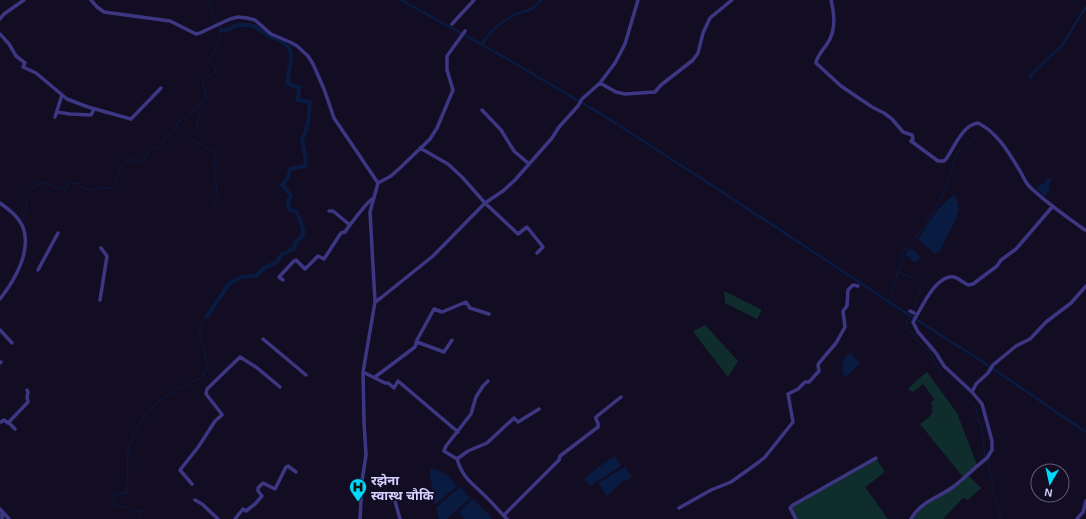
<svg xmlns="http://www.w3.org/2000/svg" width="1086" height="519" font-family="Helvetica,'Noto Sans Devanagari',sans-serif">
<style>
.green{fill:#102d2d}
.water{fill:#091b41}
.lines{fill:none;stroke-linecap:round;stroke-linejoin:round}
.stream{stroke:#091b41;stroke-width:1}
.canal{stroke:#091b41;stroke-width:2.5}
.river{stroke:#091b41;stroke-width:4}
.minor{stroke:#3d3783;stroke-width:3.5}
.labels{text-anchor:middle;stroke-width:4;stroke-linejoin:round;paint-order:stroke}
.poi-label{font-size:13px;font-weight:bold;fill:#d6cfff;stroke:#120d23;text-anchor:start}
</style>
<rect width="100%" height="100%" fill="#120d23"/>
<path class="green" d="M724,291L762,310L757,319L725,303Z
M705,325L738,361L728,377L694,333V331Z
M927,372L957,413L977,465L963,477L920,424L929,417L933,412L931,408L933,406L931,404L934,399L923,384L913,392L908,389L918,379Z
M876,459L885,472L865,487L888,519H796L791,510L795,505Z
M969,476L981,488L968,500L963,498L943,519H913L921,508Z"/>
<path class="water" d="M1053,177L1049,185L1050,190L1047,192V196L1043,195L1041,192L1037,189L1036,187L1039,186L1040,184L1042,185L1048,178Z
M954,195L956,196L959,209L957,212V217L940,250L935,254L918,239C924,232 926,226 931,219C937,210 945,201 954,195Z
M910,248L921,257L915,263L905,254Z
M850,353L860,363L846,377L842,373L843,371L842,368L844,364L842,361Z
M615,457L621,466L590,486L585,479L588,475L611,458Z
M625,467L632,477L621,483L607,496L598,483Z
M429,469C442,468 450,477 457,486L435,505Z
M460,487L470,498L447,519H439L436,508Z
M473,499L492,518L491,519H464L460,514V511Z"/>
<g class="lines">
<path class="stream" d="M207,0L221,30L218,44L209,62L216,67L215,72L202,82L206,93V101L197,106L201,111L197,122V128L189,136L195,142L215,153L216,157L214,163L218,200L213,207
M22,219L26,210V196L34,187L43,182L55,187L66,190L67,185L70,183L78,184L84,189L90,190L101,187L112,188C119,178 118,168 127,159L142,162L148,152L160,147L170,132L176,127L177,123L194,111L197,106
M898,271L900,273C908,276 918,279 921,288L913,311
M892,292L898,271L903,260L902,252L911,244L925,225L941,198L952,171L953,161L959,151L975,136
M912,314L910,318L907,320L906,325L909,332L914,333L916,339L930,352L941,373L949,383L976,409L978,419L982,428L985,458
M988,461L991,477L994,484L993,493L1001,519
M139,519L142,511L134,513L127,507H120L113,503L115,494L127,493L128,450L135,431L147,412L162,398L202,377L208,367L200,334V324L207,316"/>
<path class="canal" d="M401,0L504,57L606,117L730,197L906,313L980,360L1086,432
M482,45C488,32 502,21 514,15C528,8 530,14 541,0
M1030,78L1034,72L1062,45L1086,7"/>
<path class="river" d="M207,316L229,284L241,277L256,276L264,268L277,262L282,254L294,249L295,243L303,235V229L297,212L289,209L288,204L291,195L282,185L288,178L290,169L305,166L306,160L302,141L308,123L310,102L298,100L299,87L288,84C286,75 292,65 291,54C290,43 277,40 269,36C263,32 257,27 250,25C247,25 241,25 238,25C230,26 229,32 221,30"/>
<path class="minor" d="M91,0L97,7L104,12L170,21L196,34L200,33L230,19L238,17L247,18L255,20L271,34L290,42L297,46L308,56L313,64L324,89L334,118L378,183L370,212L375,302
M831,0C835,15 836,31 827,44C823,50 817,56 816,63L841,86L872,107L884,113L892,119L903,132L912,135L913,139L911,141L938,161H944L946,159C954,148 962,125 978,123C997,132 1009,153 1020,171C1023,176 1025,182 1029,186C1044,201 1068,218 1085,230H1086
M0,19L4,14L24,0
M452,24L474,0
M0,34L9,44L16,56L25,63L23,67L36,73L67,99L88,107L131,119L161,88
M600,83L616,92L625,94L655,92L661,85L693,60L698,53L703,33L710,18L732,0
M482,110L501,130L514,151L529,164
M57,112L70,114L91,115L94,109
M55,117L62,95
M420,148L448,164L462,177L485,203
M378,183L391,176L401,167L430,139L437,128L453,90L447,70V56L465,31
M0,203C8,209 17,215 22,225C33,249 15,280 0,299
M485,203L518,234L527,227L543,247L537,253
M329,211H333L350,225
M38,270L58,233
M283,280L279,277L294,261L296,260L305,269L318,256L324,259L341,233L345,232C349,226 369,199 374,198
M100,300L107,256L101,248
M910,311L914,313
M0,330L12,343
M263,339L306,375
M417,342L444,352L452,340
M0,363L1,362
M363,372L385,383H388L394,388L398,381L458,432
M375,377L415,347L417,340L434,309L442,312L466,302L470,308L489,314
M488,381L483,386L476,397L471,414L446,446L444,451L457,459C463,478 470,481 483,494C492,502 499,511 507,519
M972,392L976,384L988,373L993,365L1016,346L1030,339L1046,322L1071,303L1086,286
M1,422L4,420L8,423L28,402L27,397L28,392L27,390
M9,423L15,429
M457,459L468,451L487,443L514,418L518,422L539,409
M192,484L180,470L199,446L215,421L222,415L221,413L206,394L207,389L240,357L256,367L280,387
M195,500L202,504L218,519
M395,501L400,519
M679,508L711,490L731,482L759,462L765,457L793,422L788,394L798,389L805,382H809L819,371L818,365L819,363L836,343L845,327L843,311L847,306L848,290L853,285L858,286
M0,509L9,519
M2,511V519
M504,515L559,460L560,456L598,427V423L596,419V417L621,397
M235,519L243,509L246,511L255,504L262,496L258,491V488L263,483L275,489L286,467L288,466L296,472
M360,519L362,481L366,455L364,422L363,372L375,302L382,297L433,256L485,203L503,191L515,180L552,138L559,127L578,106L582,99L600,83L615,63L625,44L638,0
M796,519L790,508L793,505L876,458
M911,519C921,501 938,498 953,487C965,478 975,467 987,458L992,450V441L982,404L972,392L944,366L936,353L918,332L913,322C921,309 936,274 954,277C959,278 963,283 968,285L973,284L997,266L1001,260L1016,249L1053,206
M1077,519L1083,512L1086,501"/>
</g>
<defs>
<g id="hospital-pin" transform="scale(0.9)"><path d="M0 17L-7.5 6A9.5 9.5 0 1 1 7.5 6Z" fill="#00dafa" stroke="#120d23"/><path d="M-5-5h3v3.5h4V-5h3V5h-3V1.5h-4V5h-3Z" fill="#111"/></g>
</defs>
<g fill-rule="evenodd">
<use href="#hospital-pin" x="358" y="487"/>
</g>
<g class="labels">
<g class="poi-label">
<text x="371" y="485">रझेना<tspan x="371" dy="15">स्वास्थ चौकि</tspan></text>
</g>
</g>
<g transform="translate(1050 483) rotate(189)"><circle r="19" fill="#120d23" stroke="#605b7b"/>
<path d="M0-3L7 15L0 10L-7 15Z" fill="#00dafa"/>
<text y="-6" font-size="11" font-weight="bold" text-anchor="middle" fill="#d6cfff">N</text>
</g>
</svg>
